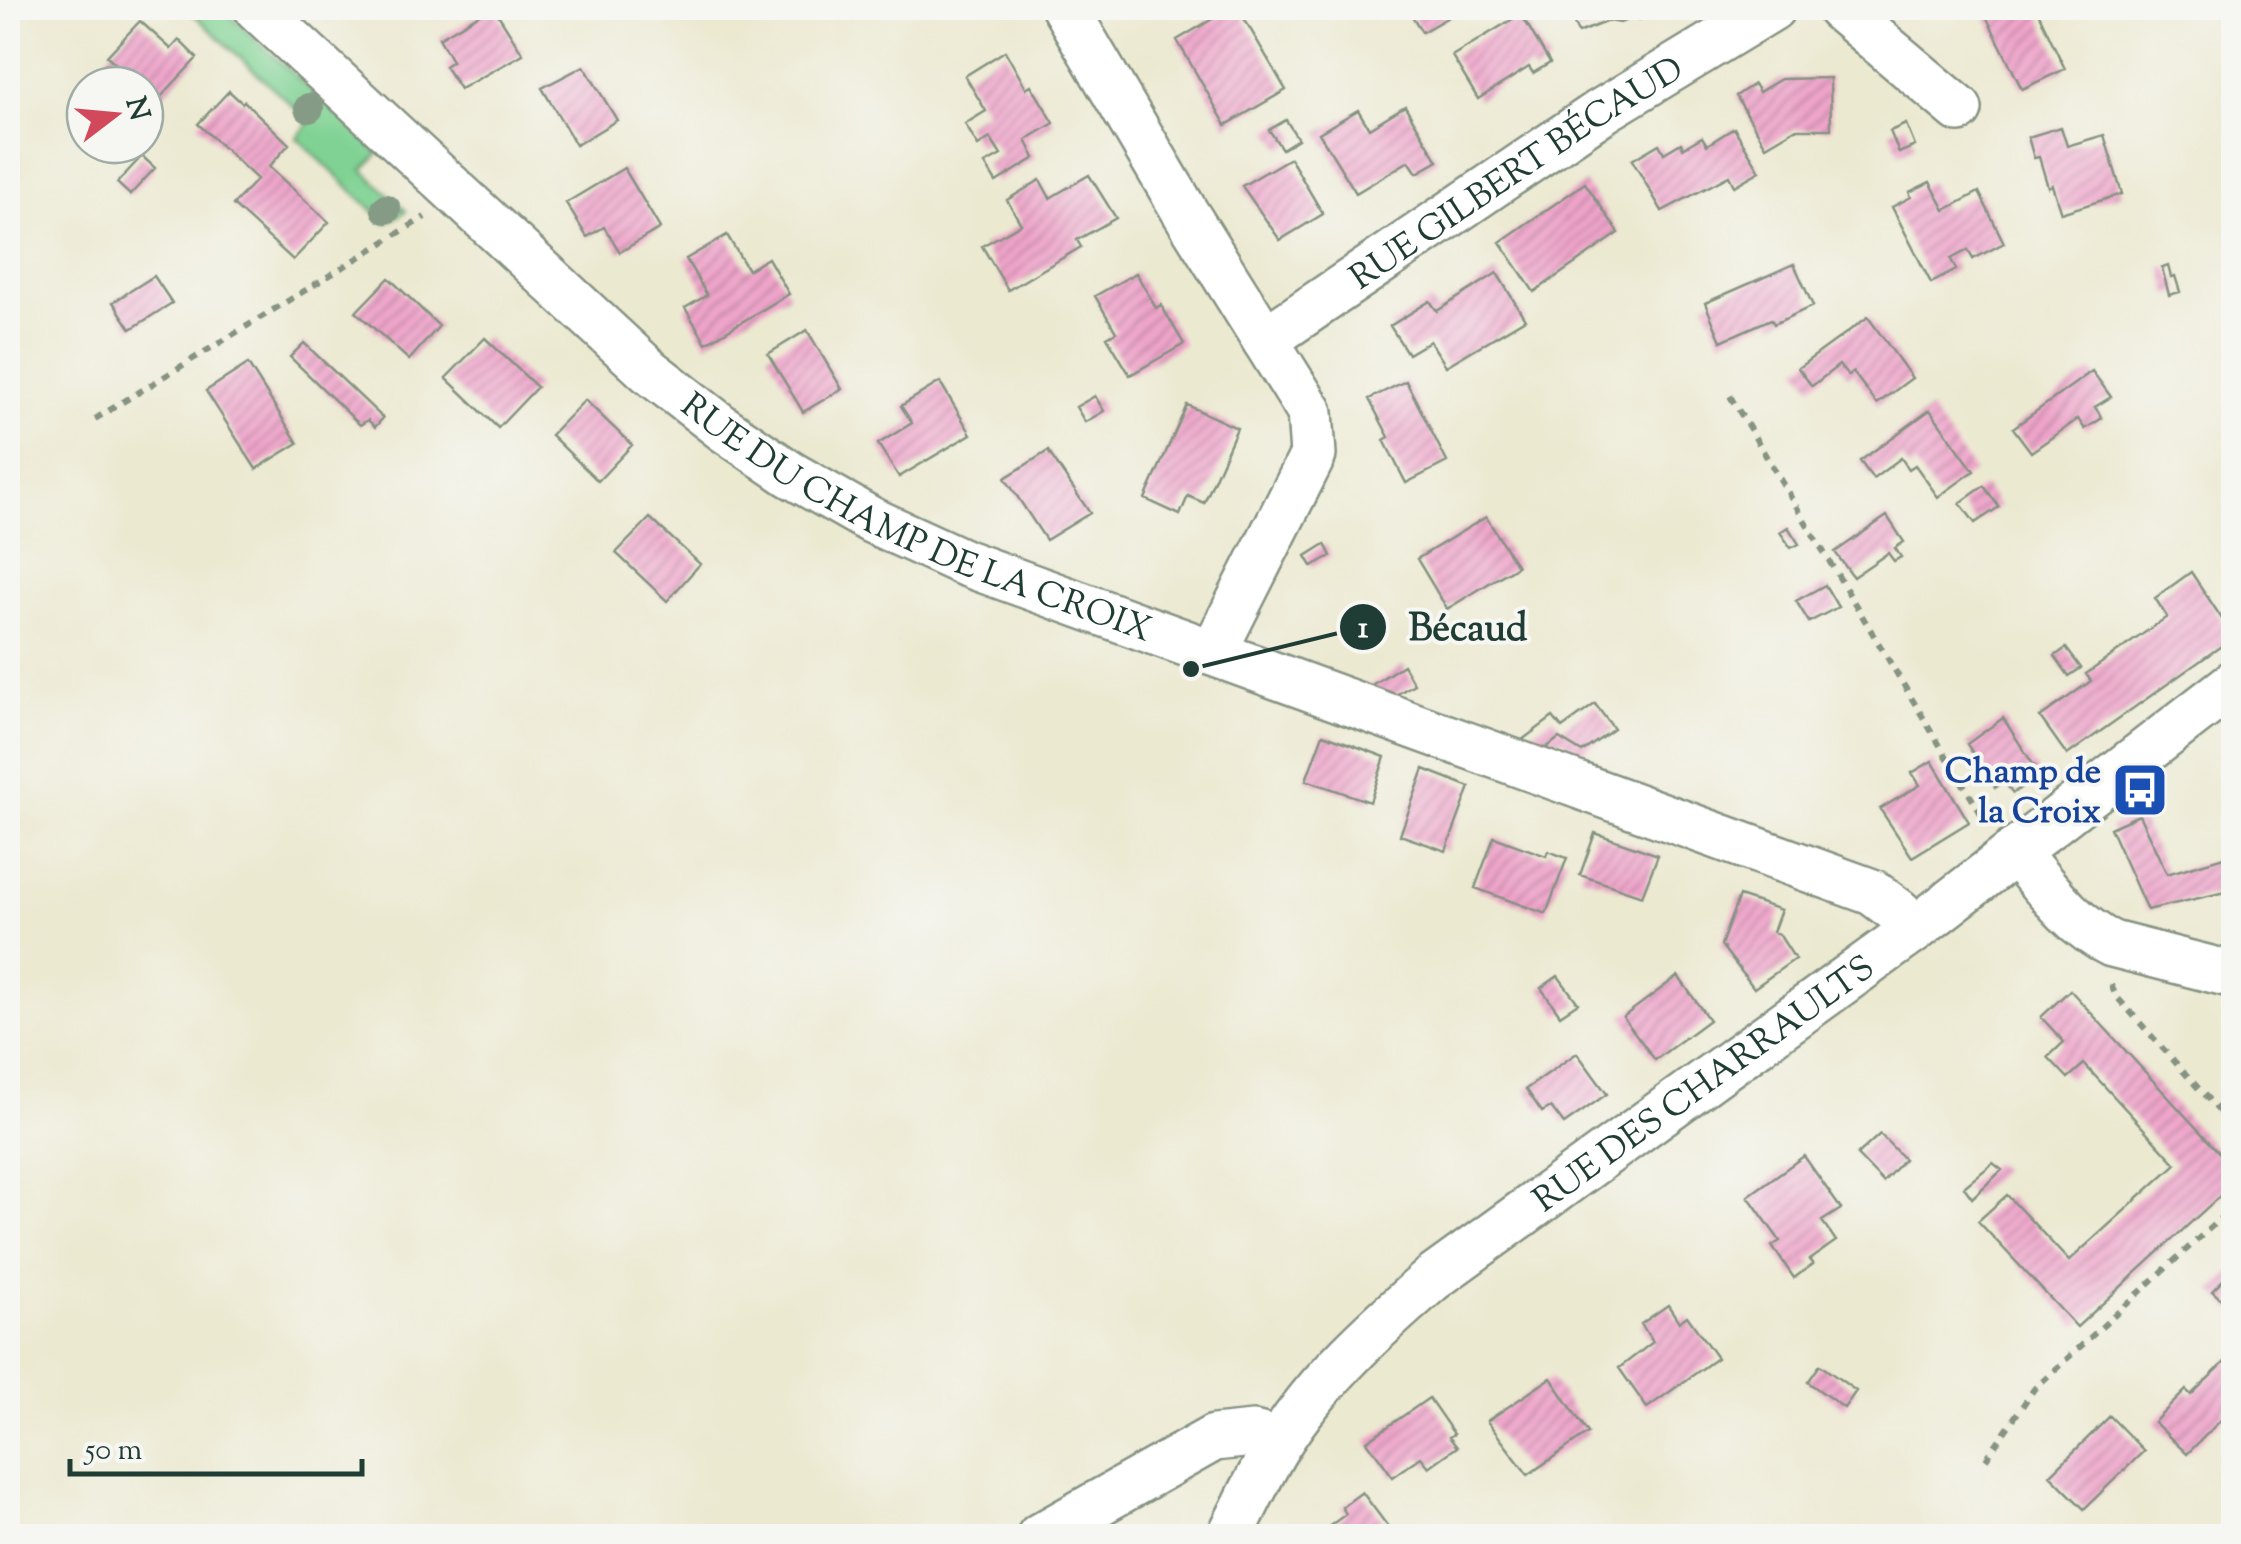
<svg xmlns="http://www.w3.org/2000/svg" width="2241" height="1544" font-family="'Sorts Mill Goudy',serif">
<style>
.grass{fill:#7fd293;stroke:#4f8864;stroke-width:2.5}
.building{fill:url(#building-hatch)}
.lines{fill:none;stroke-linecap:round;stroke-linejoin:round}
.minor-casing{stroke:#869382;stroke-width:50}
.path{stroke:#869382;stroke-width:6;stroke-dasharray:8 8;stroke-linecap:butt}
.minor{stroke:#fff;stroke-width:45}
.tree{fill:#869b85}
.labels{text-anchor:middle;stroke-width:8;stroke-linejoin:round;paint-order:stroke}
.street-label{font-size:35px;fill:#1f3d34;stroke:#f6f6f2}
.transit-label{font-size:35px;font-weight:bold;fill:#164399;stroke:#f6f6f2;text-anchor:end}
.leader{fill:none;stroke:#1f3d34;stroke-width:4}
.callout-dot{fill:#1f3d34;stroke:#f6f6f2;stroke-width:4}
.mark-label{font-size:30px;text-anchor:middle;font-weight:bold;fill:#fff}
.callout-label{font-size:38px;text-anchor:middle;font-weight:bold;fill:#1f3d34;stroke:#f6f6f2;stroke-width:8;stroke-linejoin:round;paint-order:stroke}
</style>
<defs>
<pattern id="building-hatch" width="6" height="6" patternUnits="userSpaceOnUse" patternTransform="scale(2.5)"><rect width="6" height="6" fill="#efa4ca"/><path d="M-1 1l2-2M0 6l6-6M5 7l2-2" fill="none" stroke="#c187a5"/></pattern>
</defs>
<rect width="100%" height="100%" fill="#f6f6f2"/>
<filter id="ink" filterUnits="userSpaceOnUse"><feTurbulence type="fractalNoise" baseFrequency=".01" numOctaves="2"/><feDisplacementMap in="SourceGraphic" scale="20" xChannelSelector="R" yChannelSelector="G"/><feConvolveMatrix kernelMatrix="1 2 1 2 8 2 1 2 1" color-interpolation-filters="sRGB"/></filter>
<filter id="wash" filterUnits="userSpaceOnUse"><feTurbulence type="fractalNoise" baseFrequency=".0048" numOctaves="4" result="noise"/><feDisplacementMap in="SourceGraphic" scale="40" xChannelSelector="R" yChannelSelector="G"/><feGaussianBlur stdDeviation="2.25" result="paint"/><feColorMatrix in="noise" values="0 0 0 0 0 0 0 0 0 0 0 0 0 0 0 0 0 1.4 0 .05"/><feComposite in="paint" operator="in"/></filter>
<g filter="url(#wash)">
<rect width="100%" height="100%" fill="#ece9d1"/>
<path class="grass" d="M187,8H222L379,153L363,170L406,211L386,223L297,138L310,122Z"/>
<g id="blocks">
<path class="building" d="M490,8H494L523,54L460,89L445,66L452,61L439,38Z
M1231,8H1238L1286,90L1226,125L1177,40Z
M1407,8H1464L1422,32Z
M1567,8H1655L1657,13L1638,20L1637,16L1620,23L1608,21L1578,33Z
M1994,8H2036L2065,69L2022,89L1984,12Z
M1521,14L1550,63L1533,73L1529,67L1478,99L1452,56Z
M140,21L171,49L179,40L197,58L156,102L145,91V85H139L107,56Z
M1005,51L1026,88L1031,85L1054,123L1026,140L1035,158L996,182L985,164L1001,155L990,138L978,146L965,124L986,111L965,76Z
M584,66L617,120L576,145L542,88Z
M1830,78L1831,129H1795L1766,146L1736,96L1754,84L1759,92L1781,79Z
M229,91L242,103L244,101L289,144L269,167L329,222L293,260L233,205L257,179L198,124Z
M1405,106L1438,161L1417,173L1409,161L1356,193L1319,133L1358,110L1369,128Z
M1286,120L1298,139L1282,149L1269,130Z
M1906,124L1915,146L1899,153L1890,131Z
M2061,127L2067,146L2104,135L2122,194L2061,213L2052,185L2048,187L2039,157L2034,158L2028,137Z
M1734,128L1760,171L1734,186L1729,176L1662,211L1632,160L1659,144L1664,153L1681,143L1683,148L1702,137L1707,145Z
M142,156L155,168L130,195L117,183Z
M1290,158L1323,214L1280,240L1242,186Z
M624,168L660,228L620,252L604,227L587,237L566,203Z
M1089,175L1116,218L1077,240L1081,247L1008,290L982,246L1021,224L1007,200L1040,180L1050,198Z
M1930,182L1945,210L1979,192L2004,243L1973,259L1968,250L1951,259L1956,270L1931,283L1892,207L1911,197L1909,192Z
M1585,183L1619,233L1534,292L1500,242Z
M727,235L748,270L768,258L789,294L706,343L685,308L707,295L686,259Z
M1794,264L1813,306L1774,324L1771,319L1721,341L1705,303Z
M2168,266L2171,277L2175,276L2180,292L2169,295L2162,268Z
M1136,273L1156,308L1161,305L1184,344L1130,375L1107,337L1116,332L1095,296Z
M1497,273L1525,319L1446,366L1430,341L1408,354L1390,326L1430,301L1437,311Z
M154,276L172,303L131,329L113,302Z
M389,278L439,326L409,360L356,312Z
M1868,317L1912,378L1877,404L1853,372L1848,376L1839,365L1812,386L1798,368Z
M807,330L842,389L803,412L768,354Z
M485,338L537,387L498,428L446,378Z
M304,343L383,418L375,427L368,420L360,425L290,357Z
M248,364L298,443L256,469L206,391Z
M2092,371L2111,397L2095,407L2102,418L2085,429L2078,419L2031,452L2013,428Z
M1406,381L1447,462L1406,483L1384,440L1389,437L1369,399Z
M940,382L971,434L899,477L878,444L912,423L901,406Z
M1095,396L1104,411L1085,422L1076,407Z
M585,400L632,445L598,481L551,435Z
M1187,405L1237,428L1204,503L1188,496L1180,515L1145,499Z
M1930,410L1974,471L1938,497L1915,465L1909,469L1901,458L1873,479L1860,461Z
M1048,451L1090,513L1046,540L1005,478Z
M1984,486L1999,507L1975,523L1960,503Z
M1887,516L1904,542L1895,548L1901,557L1894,561L1888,553L1853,577L1835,552Z
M1486,517L1517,566L1447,609L1417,559Z
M650,518L700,564L667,601L616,553Z
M1788,527L1799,544L1791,548L1780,532Z
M1325,544L1331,556L1312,566L1306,556Z
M2191,572L2234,637L2067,755L2040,717L2091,681L2086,674L2167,617L2155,598Z
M1825,585L1838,607L1809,622L1796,601Z
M2066,648L2081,668L2069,676L2055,656Z
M1403,665L1414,684L1392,697L1367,688Z
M1595,704L1614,729L1582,752L1559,738L1542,751L1518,743L1553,717L1562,728Z
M2003,718L2040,775L2013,793L2004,782L1995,788L1967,744Z
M1323,734L1385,757L1370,802L1306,780Z
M1932,761L1969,822L1912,857L1880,809L1920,785L1912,773Z
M1424,769L1470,787L1446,851L1400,835Z
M2139,815L2167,874L2234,854V890L2147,910L2110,828Z
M1595,833L1658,855L1642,896L1580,875Z
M1494,837L1546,856L1548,851L1567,858L1546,914L1475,888Z
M1739,896L1781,910L1773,932L1779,934L1795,959L1754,988L1721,945Z
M1558,976L1578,1003L1560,1015L1541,988Z
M1678,976L1709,1020L1655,1060L1623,1017Z
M2070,990L2234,1169V1183L2077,1327L1978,1221L2007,1195L2069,1261L2176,1164L2084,1064L2068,1078L2048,1057L2064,1042L2041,1017Z
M1577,1053L1607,1094L1564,1124L1551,1107L1542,1112L1526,1089Z
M1880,1134L1904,1159L1883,1182L1857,1155Z
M1804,1156L1841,1209L1822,1221L1836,1241L1809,1260L1813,1264L1794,1278L1772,1246L1780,1241L1748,1196Z
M1993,1163L2002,1170L1972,1198L1964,1187Z
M2234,1269V1311L2212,1291Z
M1668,1305L1679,1322L1687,1316L1717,1358L1647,1408L1619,1368L1653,1342L1641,1324Z
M2231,1356L2234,1406L2232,1404L2225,1410L2228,1413L2187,1454L2154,1422L2186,1390L2191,1395Z
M1820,1365L1856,1391L1844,1408L1808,1382Z
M1551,1378L1588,1433L1528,1475L1487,1421Z
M1429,1398L1454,1434L1449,1437L1457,1447L1429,1467L1421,1457L1393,1477L1367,1441Z
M2110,1416L2144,1451L2084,1509L2050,1475Z
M1362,1492L1395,1536H1316L1346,1514L1342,1507Z"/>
</g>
</g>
<g filter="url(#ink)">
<use href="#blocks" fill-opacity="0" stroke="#869382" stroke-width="2.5"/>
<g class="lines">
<g class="minor-casing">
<g id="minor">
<path id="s1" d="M257,8L649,371L724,429L790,474L871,520L965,563L1872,892L1899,912L1914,930"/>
<path d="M1065,8L1185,212L1310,412L1313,455L1213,653"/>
<path d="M1839,8L1959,109"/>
<path id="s2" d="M1265,340L1599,113L1772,8"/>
<path d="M2015,851C2044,885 2071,925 2112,944L2234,975"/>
<path d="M1040,1536L1214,1438L1253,1434L1280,1441"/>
<path id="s3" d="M1230,1536C1246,1505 1261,1471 1280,1441C1320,1378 1377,1327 1432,1279L1914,930L2234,683"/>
</g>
</g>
<path class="path" d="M1730,396L1986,822
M95,419L425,217
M2111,985L2116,996L2234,1128
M1986,1459L2034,1389L2234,1206"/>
<use href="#minor" class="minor"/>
</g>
<g class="tree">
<circle cx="309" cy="108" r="15"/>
<circle cx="386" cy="209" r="15"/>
</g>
</g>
<defs>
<g id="bus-square" transform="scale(2.875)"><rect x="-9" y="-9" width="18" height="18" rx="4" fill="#1a4fb4" stroke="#f6f6f2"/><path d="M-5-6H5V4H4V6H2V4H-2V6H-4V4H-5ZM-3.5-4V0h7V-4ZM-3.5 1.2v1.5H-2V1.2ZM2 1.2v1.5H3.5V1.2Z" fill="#fff"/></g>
</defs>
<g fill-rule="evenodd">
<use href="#bus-square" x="2140" y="790"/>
</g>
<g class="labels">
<g class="street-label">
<text dy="12" stroke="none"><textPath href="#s2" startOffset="302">RUE GILBERT BÉCAUD</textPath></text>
<text dy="12" stroke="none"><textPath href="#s1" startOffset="842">RUE DU CHAMP DE LA CROIX</textPath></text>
<text dy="12" stroke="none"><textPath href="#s3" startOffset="665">RUE DES CHARRAULTS</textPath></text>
</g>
<g class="transit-label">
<text x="2101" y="782">Champ de<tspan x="2101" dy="40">la Croix</tspan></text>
</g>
</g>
<path class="leader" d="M1191 669L1363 627"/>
<g class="callout-dot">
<circle cx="1191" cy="669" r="10"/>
<circle cx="1363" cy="627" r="25"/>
</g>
<g class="mark-label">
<text x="1363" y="637">1</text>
</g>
<g class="callout-label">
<text x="1468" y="640">Bécaud</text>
</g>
<rect width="2241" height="1544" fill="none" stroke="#f6f6f2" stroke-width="40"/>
<g transform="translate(115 115) rotate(74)"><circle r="48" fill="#f6f6f2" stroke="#a0aca6" stroke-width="2.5"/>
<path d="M0-8L18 38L0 25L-18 38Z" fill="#d1495b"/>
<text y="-15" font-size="28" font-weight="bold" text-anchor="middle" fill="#1f3d34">N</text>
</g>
<path d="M70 1459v15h292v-15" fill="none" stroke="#1f3d34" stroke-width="5"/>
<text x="85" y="1459" font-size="30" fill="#1f3d34" stroke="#f6f6f2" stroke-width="8" paint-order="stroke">50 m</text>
</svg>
